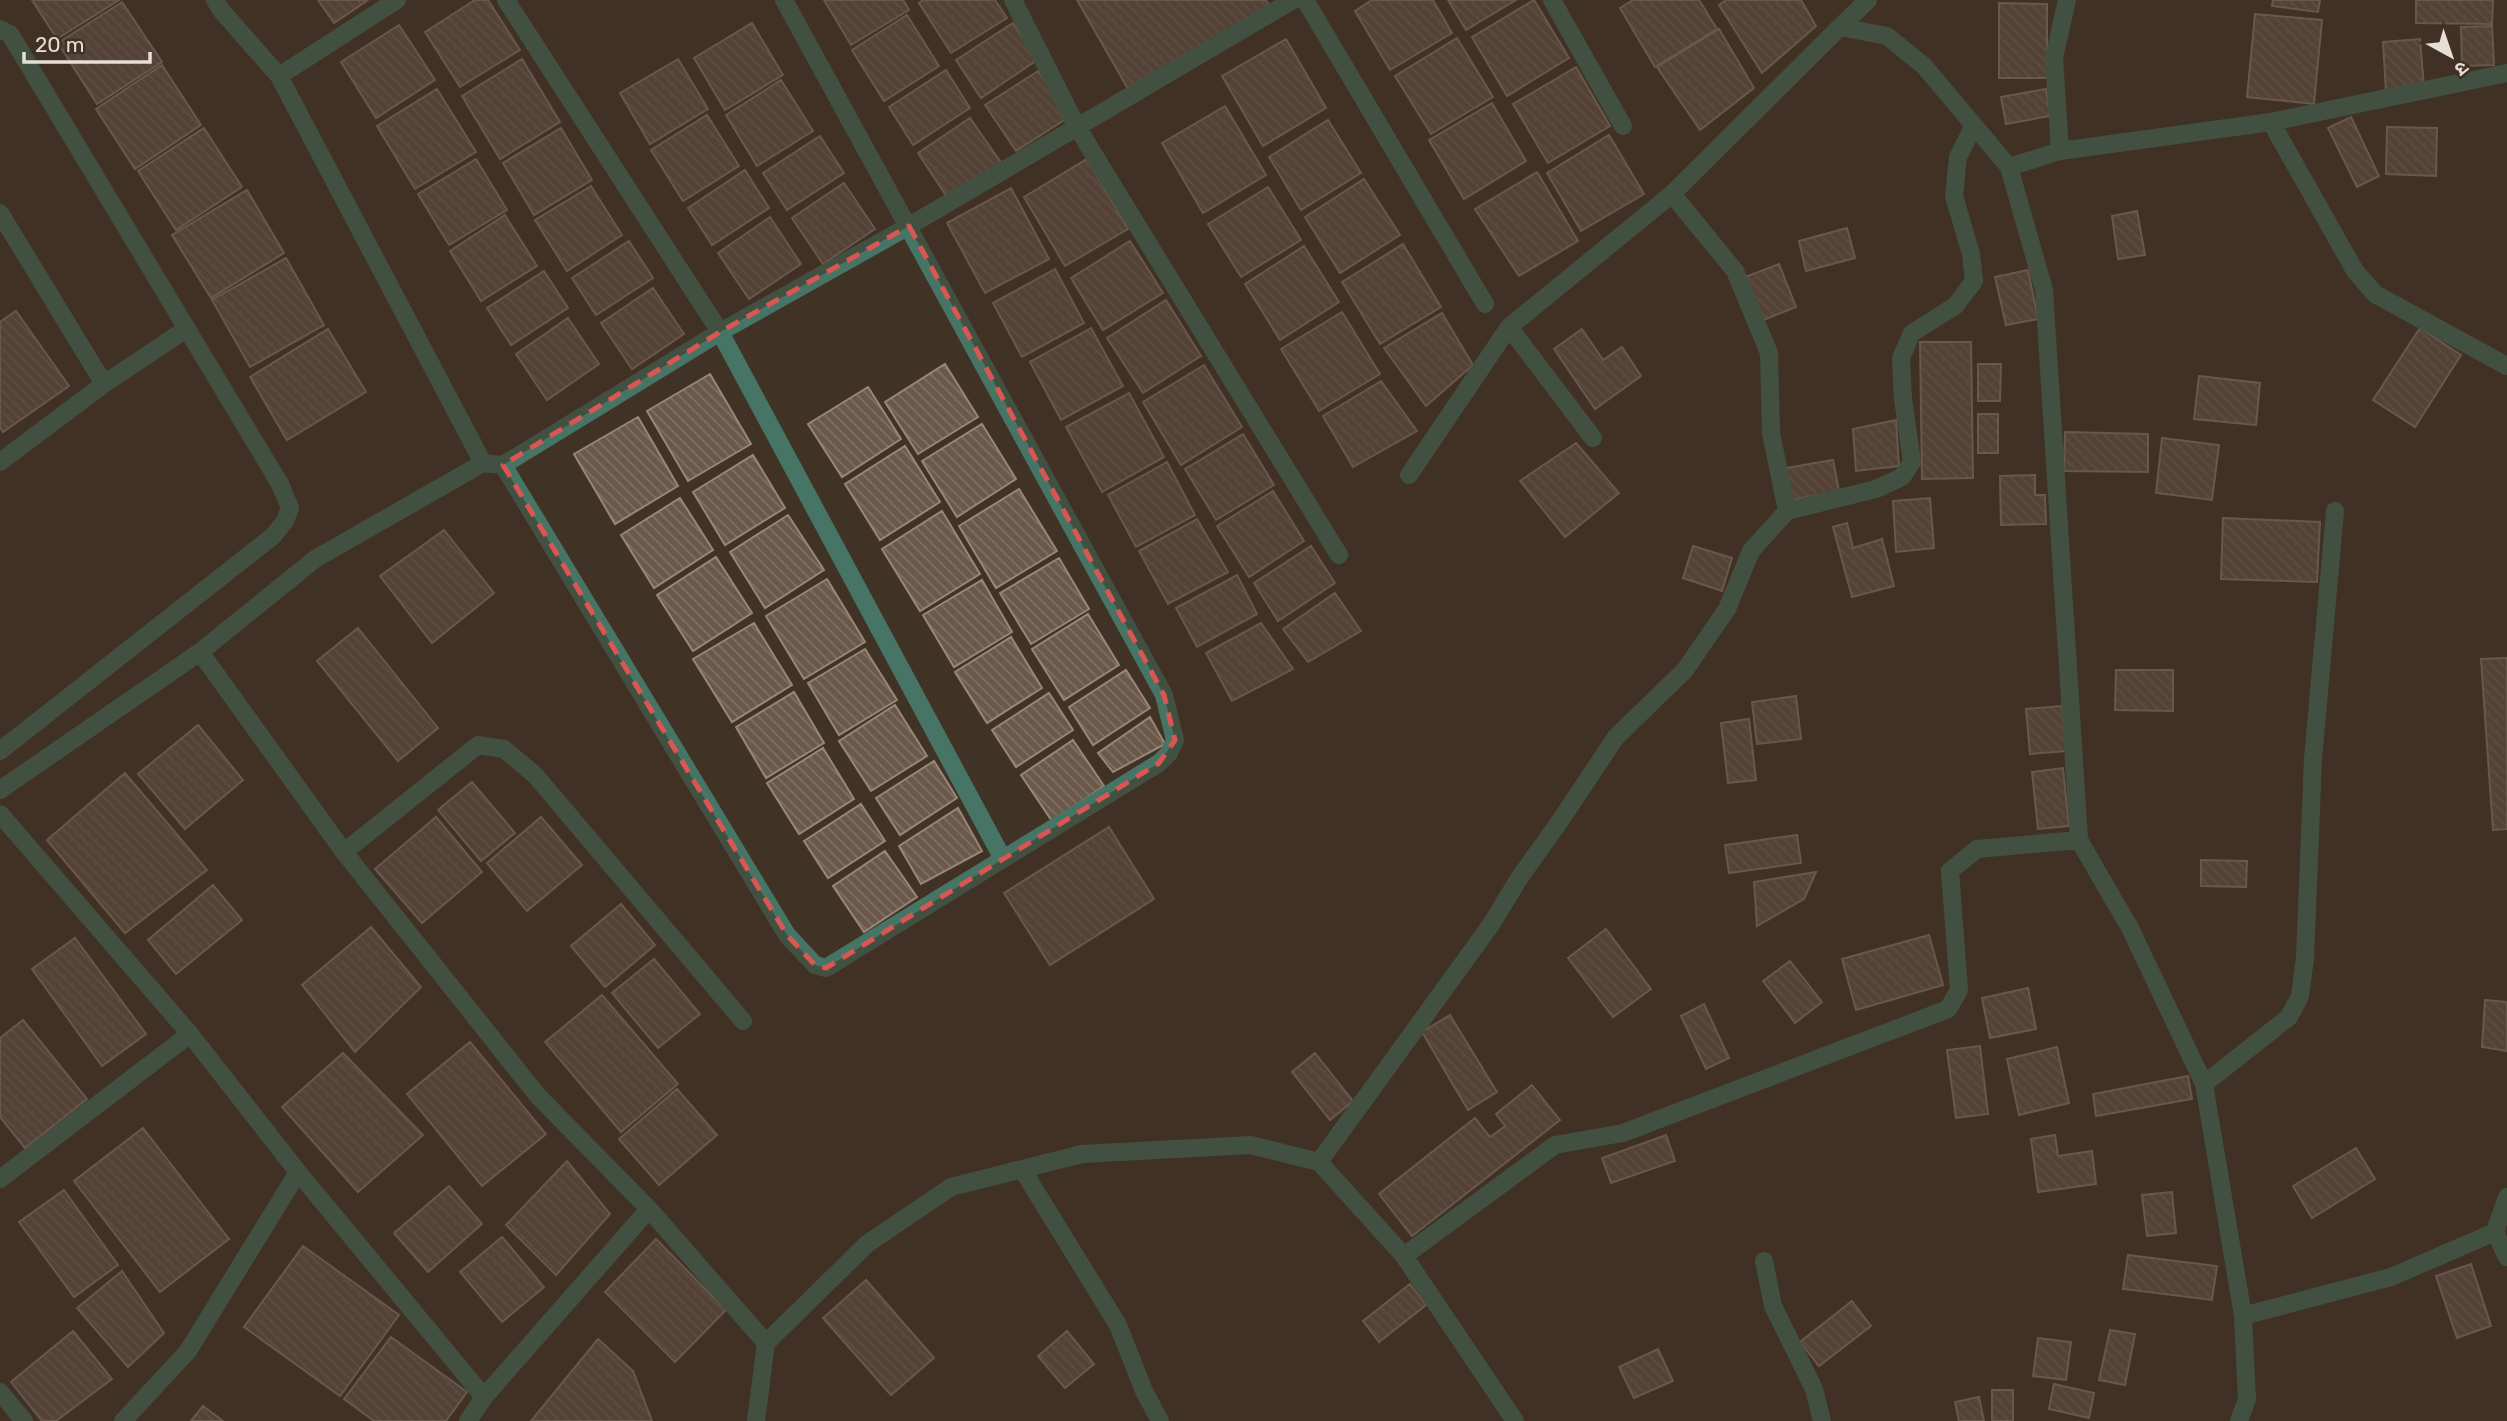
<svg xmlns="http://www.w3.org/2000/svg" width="2507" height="1421" font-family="Rubik,'Noto Sans Devanagari',sans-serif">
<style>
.building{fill:url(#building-back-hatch);stroke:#998678;stroke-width:2}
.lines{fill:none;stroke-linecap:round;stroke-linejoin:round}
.minor{stroke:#467565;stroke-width:18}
.marked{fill:none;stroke:#da5653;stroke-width:5;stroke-dasharray:14 9;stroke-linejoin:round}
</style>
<defs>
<pattern id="building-back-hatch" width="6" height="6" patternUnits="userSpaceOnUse" patternTransform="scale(1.75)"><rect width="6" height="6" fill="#6a584b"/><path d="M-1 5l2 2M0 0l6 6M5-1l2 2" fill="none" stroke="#7f7064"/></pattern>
</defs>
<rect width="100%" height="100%" fill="#403224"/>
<path class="building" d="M32,0H119L57,39Z
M318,0H368L334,23Z
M475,0H488L520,50L460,87L425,32Z
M824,0H903L909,10L851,45Z
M923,0H995L1007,18L951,53L919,3Z
M1077,0H1266L1270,7L1128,89Z
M1372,0H1433L1452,33L1390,70L1355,11Z
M1448,0H1516L1466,30Z
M1534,0L1569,58L1507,96L1472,37Z
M1633,0H1699L1717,29L1655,67L1620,8Z
M1726,0H1801L1816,26L1762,73L1719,5Z
M2273,0H2320L2318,12L2272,6Z
M2416,0H2493L2492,24L2416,23Z
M122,2L162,62L97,104L58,43Z
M1999,3L2047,4V78H1999Z
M2255,14L2322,20L2314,104L2247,97Z
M907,15L939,66L884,101L852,50Z
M752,23L783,75L725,110L694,58Z
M1013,23L1037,60L981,98L956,60Z
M399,25L435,80L376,118L341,62Z
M2492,26L2494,65L2462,66L2461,27Z
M1719,29L1754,88L1700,130L1657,67Z
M1457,38L1493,97L1431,134L1395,76Z
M1286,39L1326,108L1263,146L1222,76Z
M2420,39L2424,87L2386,91L2383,42Z
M522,59L560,122L500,159L462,96Z
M678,59L708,109L650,144L620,93Z
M162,65L201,125L135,169L96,109Z
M1576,67L1610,126L1548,163L1513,104Z
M946,70L970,108L913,145L889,107Z
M1038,71L1069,117L1016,151L985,105Z
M781,80L813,131L757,166L726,115Z
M437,89L476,152L415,189L377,126Z
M2046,89L2050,116L2006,124L2001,97Z
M1492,103L1526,161L1464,199L1429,140Z
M1225,106L1266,175L1203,213L1162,143Z
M707,115L739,166L683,201L651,150Z
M2351,117L2379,176L2357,187L2328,128Z
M970,118L1002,164L949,200L918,153Z
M1328,120L1361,173L1301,210L1269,157Z
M2387,127L2437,128L2436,176L2386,174Z
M204,128L242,187L176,230L138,171Z
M561,128L592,180L534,215L503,163Z
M1609,135L1644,194L1581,231L1547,173Z
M820,136L844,173L787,210L763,173Z
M476,159L507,210L449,245L418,194Z
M1087,159L1128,229L1065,266L1024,197Z
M745,170L769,208L712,245L688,208Z
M1537,172L1578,241L1519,276L1475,209Z
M1364,179L1400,235L1340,273L1305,217Z
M844,183L875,229L823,264L792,218Z
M591,186L622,235L567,271L535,220Z
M1268,187L1301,240L1241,277L1208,224Z
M1011,188L1049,259L985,293L947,223Z
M247,190L284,253L211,298L172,235Z
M2137,211L2145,255L2118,259L2112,216Z
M505,215L537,266L481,301L450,251Z
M770,217L801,264L749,299L718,253Z
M1847,228L1855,258L1806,271L1799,241Z
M629,241L653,278L596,315L572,278Z
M1130,241L1163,293L1103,330L1071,278Z
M1403,244L1441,307L1380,344L1342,282Z
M1304,246L1339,302L1280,340L1245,284Z
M286,258L324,325L250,367L212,300Z
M1779,264L1796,307L1761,321L1745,277Z
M1055,269L1084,323L1022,357L993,303Z
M2028,270L2038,319L2006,325L1995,277Z
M544,271L568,308L511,345L487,308Z
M653,288L684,334L632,369L601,323Z
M1166,300L1201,356L1143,393L1107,338Z
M16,311L69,386L3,432L0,427V322Z
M1342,312L1380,374L1319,411L1281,349Z
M1442,313L1473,365L1426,406L1384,348Z
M568,318L599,364L547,400L516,354Z
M1091,328L1123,386L1061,420L1030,362Z
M2420,328L2461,355L2415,427L2373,400Z
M328,329L366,392L287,440L250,377Z
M1582,329L1603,360L1622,347L1641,376L1595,409L1554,349Z
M1920,342H1971L1973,478L1922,479Z
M945,364L978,417L918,454L885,402Z
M1978,364H2001L2000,401H1978Z
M1204,365L1242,427L1181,465L1143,402Z
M710,374L751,444L688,481L647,411Z
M2199,376L2260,383L2256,425L2194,419Z
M1381,381L1417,431L1353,467L1323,416Z
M868,387L901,439L842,477L808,424Z
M1129,393L1164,457L1102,492L1066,427Z
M1978,414H1998V453H1978Z
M638,417L678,486L615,524L574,454Z
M1896,420L1899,466L1856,471L1853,429Z
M982,424L1016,479L957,517L922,461Z
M2065,432L2148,434V472L2064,471Z
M1243,434L1274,485L1216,520L1185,469Z
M2162,438L2219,445L2212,500L2156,493Z
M1576,443L1619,493L1565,537L1520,481Z
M905,446L940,502L880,540L845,484Z
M753,455L785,508L725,545L693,492Z
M1833,460L1839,491L1792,500L1786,468Z
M1167,462L1195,515L1136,547L1108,495Z
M2035,475V495H2045L2046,524L2001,525L2000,476Z
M1019,489L1057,551L996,588L959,526Z
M1273,491L1304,541L1249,577L1217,526Z
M680,498L713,550L654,588L621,535Z
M1930,498L1934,548L1896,552L1893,501Z
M942,511L980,574L920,611L882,549Z
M788,515L824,570L765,608L730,552Z
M2223,518L2320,522L2317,582L2221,579Z
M1197,519L1228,572L1168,604L1139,551Z
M1847,523L1853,548L1882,539L1894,586L1852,597L1833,527Z
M444,530L494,593L432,643L380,576Z
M1311,546L1335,583L1278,621L1254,583Z
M1693,546L1732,558L1722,591L1683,578Z
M716,557L752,613L693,651L657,595Z
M1059,558L1089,609L1031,644L1000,593Z
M1237,575L1257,614L1197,647L1176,608Z
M827,579L865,642L804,679L766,616Z
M982,580L1012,632L954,667L923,615Z
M1335,593L1361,631L1308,662L1283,629Z
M1088,614L1119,665L1064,700L1032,649Z
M754,623L792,685L732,722L693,659Z
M1261,623L1293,669L1232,701L1206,653Z
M358,628L438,728L398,761L317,661Z
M1011,637L1042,688L987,723L955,672Z
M865,649L897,700L839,735L808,683Z
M2507,658V829L2493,830L2481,659Z
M1126,670L1150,708L1093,745L1069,707Z
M2116,670H2173V711L2115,710Z
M794,692L824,743L766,778L736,727Z
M1049,693L1073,730L1016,767L992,730Z
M1796,696L1801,739L1757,744L1752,702Z
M895,705L927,756L871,791L839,741Z
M2062,706L2066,751L2030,754L2026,709Z
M1150,717L1165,744L1113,772L1098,753Z
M1749,719L1756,780L1728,783L1721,723Z
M198,725L243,780L185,829L138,774Z
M1073,740L1104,786L1052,821L1021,775Z
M823,748L854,799L799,834L767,783Z
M934,761L957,798L900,835L876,798Z
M2063,768L2069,826L2038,829L2032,772Z
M125,773L207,870L125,933L47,840Z
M472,782L515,833L481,861L438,810Z
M861,804L885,841L828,878L804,841Z
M958,808L982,851L921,884L899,846Z
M436,817L482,872L422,923L375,869Z
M541,817L582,865L527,911L487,863Z
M1109,827L1154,899L1050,965L1004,893Z
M1797,835L1801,863L1729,873L1725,845Z
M885,851L917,897L864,932L833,886Z
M2201,860L2247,861L2246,887L2201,886Z
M1816,872L1804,899L1757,926L1754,882Z
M213,885L242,920L176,974L148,940Z
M621,904L655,945L605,987L571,946Z
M371,927L421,987L355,1052L302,985Z
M1606,929L1651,989L1613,1017L1568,958Z
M1929,935L1943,985L1856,1010L1842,959Z
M75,938L146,1034L102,1066L32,969Z
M654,959L700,1014L658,1048L612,993Z
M1790,961L1822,1002L1795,1023L1763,981Z
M2028,988L2036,1029L1990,1038L1982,998Z
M602,995L678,1084L621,1132L545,1042Z
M2485,1000L2507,1002V1051L2482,1047Z
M1704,1004L1729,1058L1706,1069L1681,1016Z
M1450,1015L1497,1092L1468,1110L1422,1032Z
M23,1020L87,1099L25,1148L0,1117V1038Z
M470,1042L546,1134L482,1186L407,1094Z
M1980,1046L1988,1114L1956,1118L1947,1050Z
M2057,1047L2069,1103L2019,1115L2007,1059Z
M343,1053L423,1135L358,1192L282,1107Z
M1315,1053L1353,1101L1330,1120L1292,1072Z
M2188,1076L2192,1099L2096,1116L2093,1094Z
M1532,1085L1560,1120L1412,1236L1379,1194L1475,1118L1490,1137L1505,1126L1496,1114Z
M677,1089L717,1135L659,1185L619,1139Z
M143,1128L229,1239L160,1292L74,1181Z
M1666,1135L1675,1161L1611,1183L1602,1158Z
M2055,1135L2058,1156L2092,1151L2096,1184L2038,1192L2031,1139Z
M2356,1148L2375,1179L2312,1218L2293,1186Z
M567,1161L610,1214L556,1275L506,1225Z
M449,1186L482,1224L428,1272L394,1233Z
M64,1190L118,1265L74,1297L19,1222Z
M2172,1192L2176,1233L2147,1236L2142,1195Z
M502,1237L544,1287L502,1322L460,1272Z
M656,1239L726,1310L675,1362L605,1292Z
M303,1246L399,1315L340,1396L244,1327Z
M2128,1255L2217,1266L2212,1300L2123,1289Z
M2471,1264L2491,1326L2457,1338L2436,1276Z
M122,1271L164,1333L128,1367L77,1308Z
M866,1280L934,1358L891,1395L823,1318Z
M1410,1284L1426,1305L1379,1342L1363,1321Z
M1852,1301L1871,1326L1819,1366L1800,1342Z
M2110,1330L2135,1334L2125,1385L2099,1380Z
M73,1331L112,1379L56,1421H42L11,1382Z
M1067,1331L1094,1364L1065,1388L1038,1356Z
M391,1337L467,1392L446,1421H374L344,1399Z
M2038,1338L2071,1342L2066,1380L2033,1376Z
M598,1339L633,1371L652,1421H531Z
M1658,1349L1673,1381L1634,1398L1619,1367Z
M2054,1384L2094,1393L2089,1418L2049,1409Z
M1992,1390H2013V1421H1992Z
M1979,1397L1984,1421H1959L1955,1402Z
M203,1406L223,1421H191Z"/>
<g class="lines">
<path class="minor" d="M215,0L221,10L279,76L483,463
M506,0L720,332L1003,859
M1013,0L1077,127L1339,555
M1305,0L1485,304
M1552,0L1623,126
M1840,27L1868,0
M0,29L10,34L280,484L290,508L285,521L273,536L0,751
M279,76L397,0
M2271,122L2507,73
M2060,151L2054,58L2067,0
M2009,167L2060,151L2271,122L2355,271L2375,294L2507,366
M0,213L104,384
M0,462L104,384L186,329
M503,465L787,935L815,965L826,968L1159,763L1169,753L1175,740L1164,695L784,0
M1409,475L1509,327
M1787,511L1876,489L1902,477L1912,462L1903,399L1901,358L1912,333L1955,306L1974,281L1971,254L1954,196L1958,157L1974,125
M200,652L344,852L538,1096L649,1209L766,1343
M0,790L200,652L315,559L483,463L503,465L720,332L909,226L1293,0
M0,814L190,1034L298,1172L484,1397
M2079,840L2130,928L2204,1084L2243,1316
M344,852L478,745L504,749L535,775L743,1021
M2204,1084L2289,1017L2300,996L2305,958L2313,759L2335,511
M1319,1162L1404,1256L1555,1145L1623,1133L1948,1009L1959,990L1950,871L1977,849L2079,840L2044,290L2009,167L1924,66L1887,36L1840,27L1672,194
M1022,1169L1118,1325L1144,1391L1160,1421
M0,1179L190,1034
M2495,1232L2507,1197
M1404,1256L1515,1421
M1764,1261L1773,1306L1814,1389L1822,1421
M0,1392L24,1421
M123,1421L188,1351L298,1172
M468,1421L484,1397L649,1209
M756,1421L766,1343L867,1244L951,1187L1082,1154L1251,1145L1319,1162L1490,926L1520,877L1560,821L1616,737L1685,670L1727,609L1751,551L1787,511L1771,433L1769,353L1735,271L1672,194L1509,327L1593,438
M2239,1421L2247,1399L2243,1316L2391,1277L2495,1232L2507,1257"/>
</g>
<path d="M0 0H2507V1421H0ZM909,226L1164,695L1175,740L1159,763L826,968L815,965L787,935L503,465L720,332Z" fill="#403224" fill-opacity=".55" fill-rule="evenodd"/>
<path class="marked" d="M909,226L1164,695L1175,740L1159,763L826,968L815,965L787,935L503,465L720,332Z"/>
<g transform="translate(2451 56) rotate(140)" stroke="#403224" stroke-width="5" paint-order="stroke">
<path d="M0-5L12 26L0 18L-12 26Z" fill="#e7ded5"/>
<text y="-10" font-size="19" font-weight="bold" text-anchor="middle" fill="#e7ded5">उ</text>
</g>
<path d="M24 52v10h126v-10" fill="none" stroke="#e7ded5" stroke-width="3.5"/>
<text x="35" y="52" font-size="21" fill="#e7ded5" stroke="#403224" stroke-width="5" paint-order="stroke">20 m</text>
</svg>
